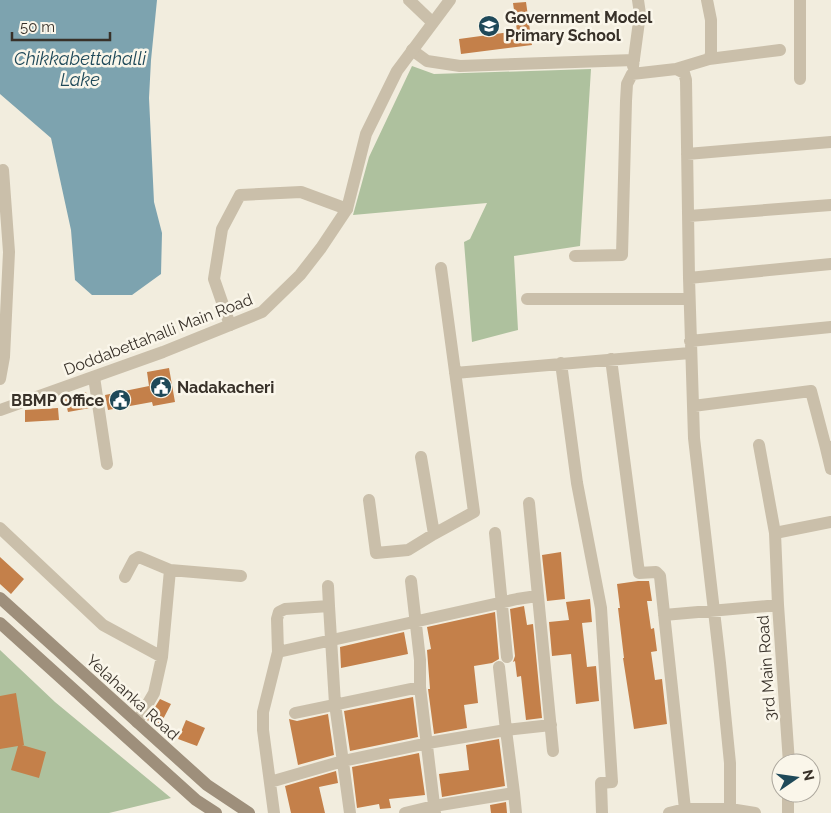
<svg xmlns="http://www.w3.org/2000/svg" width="831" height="813" font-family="Raleway,sans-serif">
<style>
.green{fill:#aec19e}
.water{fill:#7da3af}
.building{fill:#c4804a}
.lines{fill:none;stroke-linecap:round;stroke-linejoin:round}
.minor{stroke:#cabfaa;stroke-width:12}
.tertiary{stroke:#cabfaa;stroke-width:12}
.secondary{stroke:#9e8f7b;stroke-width:12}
.labels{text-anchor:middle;stroke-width:5;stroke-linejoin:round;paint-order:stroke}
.poi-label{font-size:16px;font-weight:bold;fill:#383129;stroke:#faf6ea;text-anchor:start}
.street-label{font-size:16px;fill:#383129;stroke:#faf6ea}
.water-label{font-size:18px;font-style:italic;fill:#1f4959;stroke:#faf6ea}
</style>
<rect width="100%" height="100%" fill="#f2edde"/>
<path class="green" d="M412,66L434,74L591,69L580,246L514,256L518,330L472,342L464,242L470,239L487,203L353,215L369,157Z
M0,650L55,702L171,798L109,813H0Z"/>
<path class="water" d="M0,0H157L151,60L149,98L154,202L162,233L161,274L132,295H92L75,280L71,230L51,138L0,94Z"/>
<path class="building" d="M526,2L532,45L461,54L459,39L517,31L513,3Z
M169,368L175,402L153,406L152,402L108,410L105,395L149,386L147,372Z
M86,392L90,408L68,412L64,396Z
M58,408L59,420L25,422V410Z
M561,552L565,599L547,601L542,555Z
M0,557L24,579L11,594L0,584Z
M638,581H649L652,601H647L651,629L654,628L657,651L651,652L655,680L662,679L667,724L634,729L623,658H624L618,608H620L617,584Z
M590,599L592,622L582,623L587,667L596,666L599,701L576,704L571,654L552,656L549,622L569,620L566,602Z
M524,606L527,625L533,624L542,718L526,720L521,676L517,677L515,661L513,662L515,656L510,609Z
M495,612L499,659L492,663L474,666L478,703L464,705L467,728L434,734L428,689H430L427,650L431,649L427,627Z
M404,632L408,654L341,668L340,647Z
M16,693L24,745H22L46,752L39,778L11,770L18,746L0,749V696Z
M413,697L418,737L350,751L344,711Z
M160,699L171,704L159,727L147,720Z
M328,714L334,755L298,765L289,719L297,721Z
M186,720L205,728L197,746L178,739Z
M499,739L505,786L442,797L439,774L469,770L466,745Z
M419,753L425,795L389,799L391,808L380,809L379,804L357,808L352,767Z
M336,771L338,783L319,787L325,813H291L285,786Z
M506,802L507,813H491L490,805Z"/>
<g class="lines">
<path class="minor" d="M409,0L432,22
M800,0V79
M412,50L427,61L460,66L634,60
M709,59L780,50
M633,66L640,14L638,0
M676,69L709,59L711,54V20L707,0
M687,154L831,142
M689,216L831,205
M575,256L622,255L626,101L627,84L632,74L676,69L684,73L686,80L689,278L694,438L720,663L730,763V809H685L660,576L656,572L639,573L611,359
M689,278L831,264
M527,299H689
M230,325L214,279L222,229L240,195L301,192L347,209
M690,341L831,327
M561,363L577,483L601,608L612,782L601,783L602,813
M455,373L690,353
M94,377L107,464
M0,379L4,357L9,252L3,170
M693,406L811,391L826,448L831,447
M759,445L775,533L831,522
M826,448L831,469
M421,457L434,534L474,512L441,268
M369,500L376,553L408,550L434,534
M529,503L553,751
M0,528L103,625L162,657
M495,533L507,657
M775,533L778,605
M125,577L134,560L139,557L170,570
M411,581L420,660V687L435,813
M328,586L329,606
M664,615L778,605L789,763
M278,652L517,599L537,596
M295,713L420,687
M137,722L154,693L162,657L170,570L241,576
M270,782L343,761L428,743L506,730L499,667
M514,793L506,730L551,725
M730,809L755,813
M274,813L263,730V712L278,652L277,619L279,612L285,609L329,606L335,704L350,813
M405,813L434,806L514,793L516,813
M669,813L685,809L686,813
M788,813V793"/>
<path class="tertiary" d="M0,410L163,352L262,312L300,275L321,248L347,209L366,134L397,71L450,0"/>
<path class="secondary" d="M0,598L207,785L249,813
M0,623L196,800L216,813"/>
</g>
<defs>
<g id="school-disc" transform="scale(1.125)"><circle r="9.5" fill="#1f4959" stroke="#faf6ea"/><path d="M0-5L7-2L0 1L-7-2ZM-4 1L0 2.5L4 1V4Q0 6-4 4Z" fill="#fff"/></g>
<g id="civic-disc" transform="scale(1.125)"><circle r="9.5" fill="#1f4959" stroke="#faf6ea"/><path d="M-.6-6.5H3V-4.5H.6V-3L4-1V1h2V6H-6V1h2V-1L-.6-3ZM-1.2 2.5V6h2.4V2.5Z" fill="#fff"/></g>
</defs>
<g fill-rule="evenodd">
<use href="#school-disc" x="489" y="26"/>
<use href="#civic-disc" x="161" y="387"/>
<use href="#civic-disc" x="120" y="400"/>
</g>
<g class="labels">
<g class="poi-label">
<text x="505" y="23">Government Model<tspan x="505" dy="18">Primary School</tspan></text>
<text x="177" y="393">Nadakacheri</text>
<text x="104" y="406" text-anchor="end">BBMP Office</text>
</g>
<g class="street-label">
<text transform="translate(158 334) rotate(-21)" y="6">Doddabettahalli Main Road</text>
<text transform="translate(766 668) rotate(-94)" y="6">3rd Main Road</text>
<text transform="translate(133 697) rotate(42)" y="6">Yelahanka Road</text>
</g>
<g class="water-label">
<text x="80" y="65">Chikkabettahalli<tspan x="80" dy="21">Lake</tspan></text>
</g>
</g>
<g transform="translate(796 778) rotate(77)"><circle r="24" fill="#faf6ea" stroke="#aca79d"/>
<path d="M0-4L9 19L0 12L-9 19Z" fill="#1f4959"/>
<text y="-8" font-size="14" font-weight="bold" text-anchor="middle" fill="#383129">N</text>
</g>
<path d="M12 32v8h98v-8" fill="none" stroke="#383129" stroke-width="2.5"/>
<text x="20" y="32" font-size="15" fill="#383129" stroke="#faf6ea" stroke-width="4" paint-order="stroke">50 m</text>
</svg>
